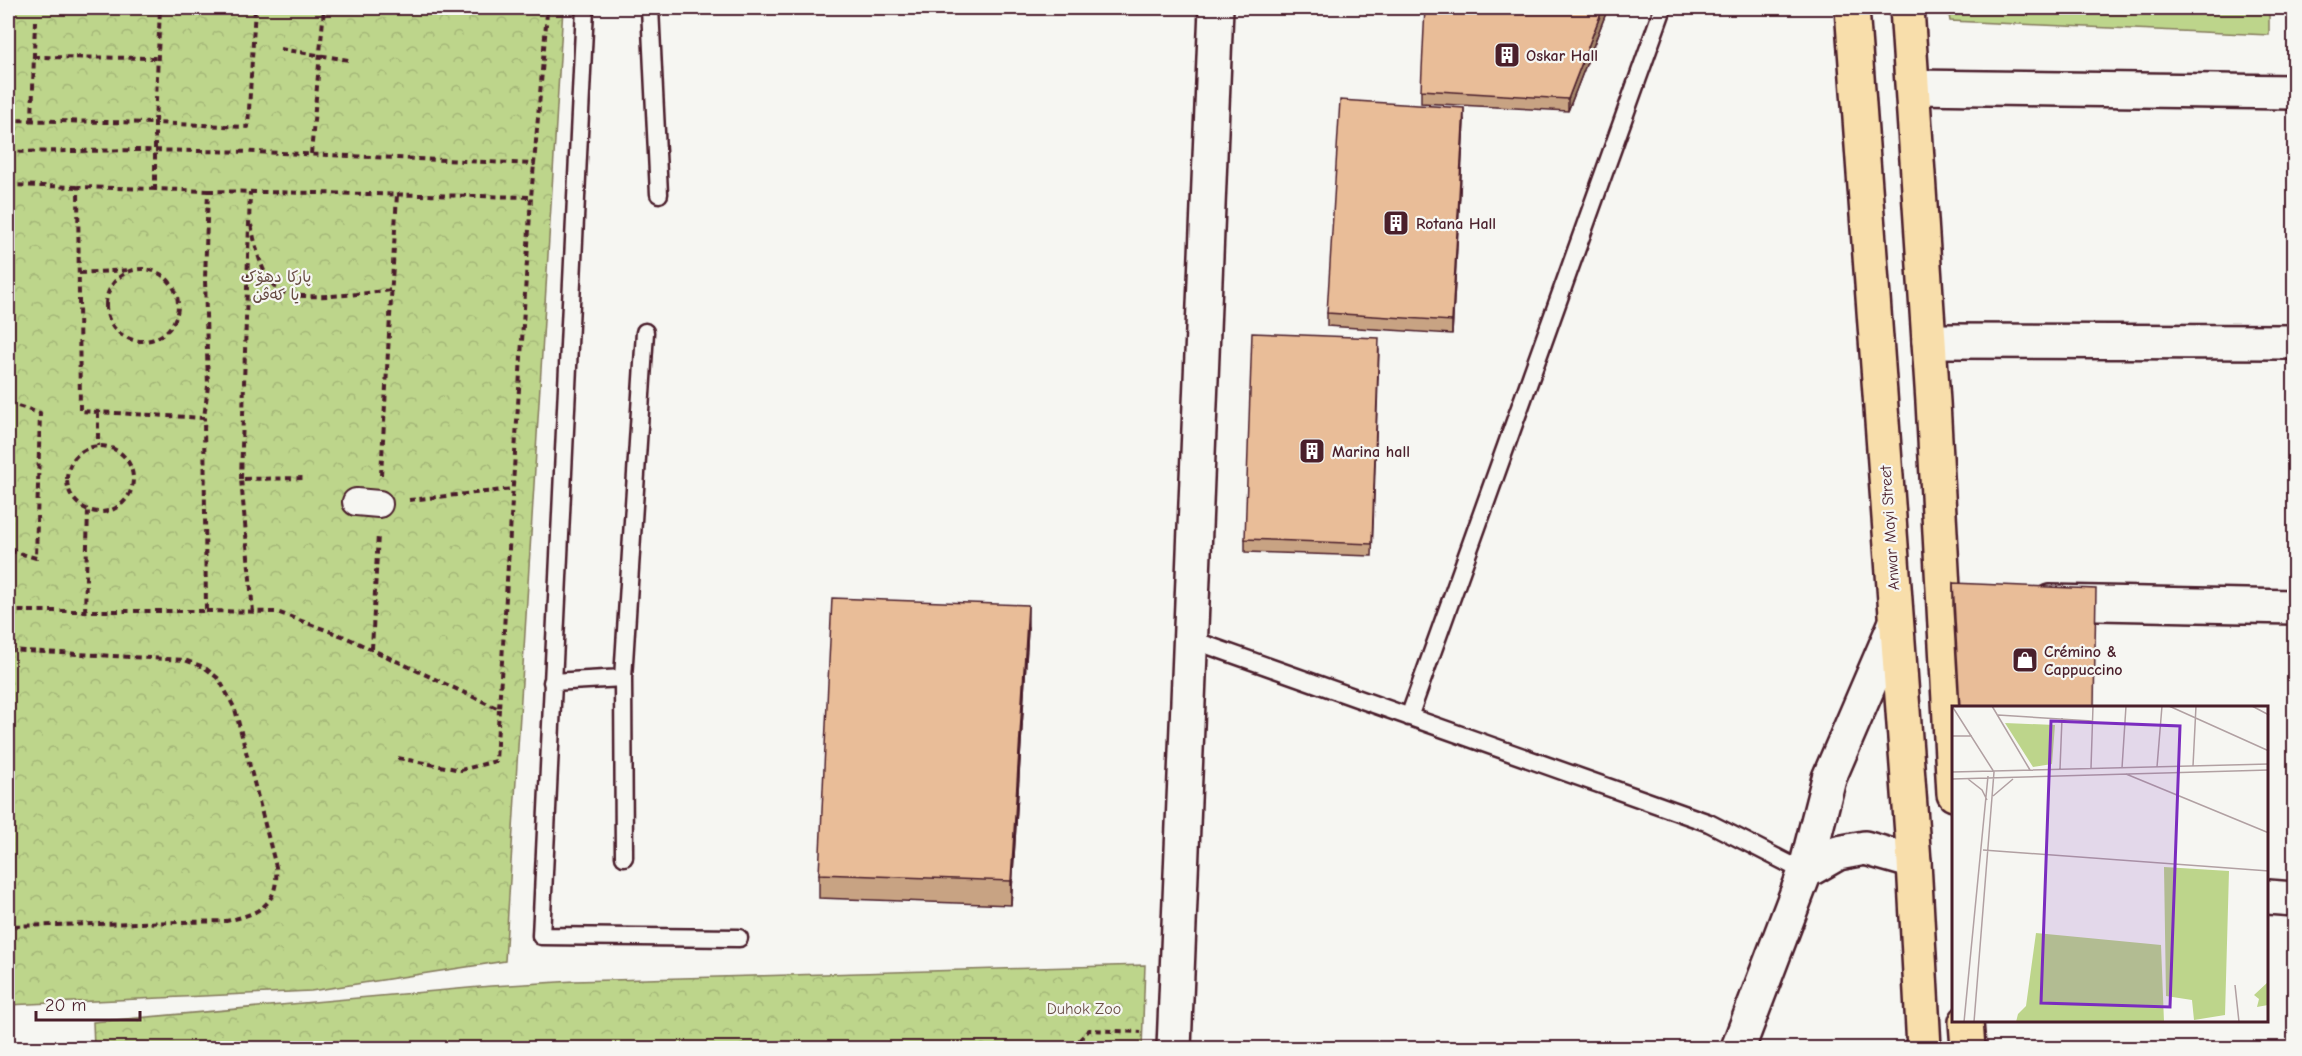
<svg xmlns="http://www.w3.org/2000/svg" width="2302" height="1056" font-family="'Comic Neue','Playpen Sans Arabic',sans-serif">
<style>
.green{fill:#bdd58b;stroke:#847a5b;stroke-width:1.5}
.forest{fill:url(#forest-crowns);stroke:#847a5b;stroke-width:1.5}
.lines{fill:none;stroke-linecap:round;stroke-linejoin:round}
.service-casing{stroke:#4a1f2b;stroke-width:21}
.pedestrian-casing{stroke:#4a1f2b;stroke-width:30}
.minor-casing{stroke:#4a1f2b;stroke-width:38}
.primary-casing{stroke:#4a1f2b;stroke-width:38}
.path{stroke:#4a1f2b;stroke-width:4;stroke-dasharray:6 4.5;stroke-linecap:butt}
.service{stroke:#f6f6f2;stroke-width:16}
.pedestrian{stroke:#f6f6f2;stroke-width:26}
.minor{stroke:#f6f6f2;stroke-width:33}
.primary{stroke:#f8deab;stroke-width:33}
.wall{fill:#c8a383;stroke:#4a1f2b;stroke-width:1.5}
.shaded-wall{fill:#a3846a;stroke:#4a1f2b;stroke-width:1.5}
.building{fill:#e9bd98;stroke:#4a1f2b;stroke-width:1.5}
.labels{text-anchor:middle;stroke-width:4.5;stroke-linejoin:round;paint-order:stroke}
.poi-label{font-size:16px;font-weight:bold;fill:#4a1f2b;stroke:#f6f6f2;text-anchor:start}
.park-label{font-size:16px;fill:#674c43;stroke:#f6f6f2}
.street-label{font-size:16px;fill:#4a1f2b;stroke:#f6f6f2}
.inset-road{fill:none;stroke:#b1a0a2;stroke-width:1.5}
.view{fill:#7b2cbf;fill-opacity:0.15;stroke:#7b2cbf;stroke-width:3}
.inset-edge{fill:none;stroke:#4a1f2b;stroke-width:3}
</style>
<defs>
<pattern id="forest-crowns" width="20" height="18" patternUnits="userSpaceOnUse" patternTransform="scale(1.5)"><rect width="20" height="18" fill="#bdd58b"/><path d="M2 6a3 3 0 1 1 6 0M12 15a3 3 0 1 1 6 0" fill="none" stroke="#a4b678"/></pattern>
</defs>
<rect width="100%" height="100%" fill="#f6f6f2"/>
<filter id="ink" filterUnits="userSpaceOnUse"><feTurbulence type="fractalNoise" baseFrequency=".0167" numOctaves="2"/><feDisplacementMap in="SourceGraphic" scale="12" xChannelSelector="R" yChannelSelector="G"/><feConvolveMatrix kernelMatrix="1 2 1 2 8 2 1 2 1" color-interpolation-filters="sRGB"/></filter>
<g filter="url(#ink)">
<path class="green" d="M1948,8H2269V35L1950,21Z"/>
<path class="forest" d="M8,8H563L505,961L311,991L8,1005Z
M1145,965L1142,1048H94L93,1022L491,986L575,981Z"/>
<g class="lines">
<g class="service-casing">
<path id="service" d="M585,8L541,936L739,938
M650,8L659,194
M1190,639L1709,823L1805,872
M552,682L623,678
M1409,717L1663,8
M624,857L623,678L645,332"/>
</g>
<g class="pedestrian-casing">
<path id="pedestrian" d="M356,502L379,504"/>
</g>
<g class="minor-casing">
<path id="minor" d="M1913,87L2294,92
M1929,341L2294,342
M2050,602L2294,607
M1805,872L1838,853L1865,848L1914,862
M2268,897L2294,899
M1174,1048L1216,8
M1738,1048L1805,872L1829,778L1896,622"/>
</g>
<g class="primary-casing">
<path id="primary" d="M1852,8L1914,862L1924,1048
M1907,8L1933,402L1954,794
M1966,1022L1968,1048"/>
</g>
<path class="path" d="M280,49L349,60
M34,57L158,58
M8,120L155,123L160,8
M32,121L35,21
M8,152L140,150L257,152L534,164L547,13L493,8
M311,154L324,8
M8,185L78,187
M155,189L78,187L80,411L204,418L208,386L205,279L208,191L155,189V123L248,127L255,8
M208,191L531,197L534,164
M251,225C256,246 261,280 281,291C298,302 370,293 391,290
M106 305a36 36 0 1 1 72 0a36 36 0 1 1-72 0Z
M79,273L129,270
M8,403L40,413L36,558L8,550
M98,412V446
M67 479a33 33 0 1 1 66 0a33 33 0 1 1-66 0Z
M381,475L397,194
M241,479L250,192
M409,500L513,489
M8,611H206L204,418
M206,611L277,612L345,637L499,709L531,197
M85,612L88,511
M253,612L241,479L307,478
M372,649L378,534
M8,650L184,660L204,667L219,679L235,709L276,867C279,905 259,914 226,921L8,926
M398,758L461,770L496,761L499,709
M1072,1048L1089,1030L1141,1032"/>
<use href="#service" class="service"/>
<use href="#pedestrian" class="pedestrian"/>
<use href="#minor" class="minor"/>
<use href="#primary" class="primary"/>
</g>
<path class="wall" d="M1608,8L1568,111L1421,103V90Z
M1464,121L1452,334L1327,326V313Z
M1379,351L1372,556L1245,552V539Z
M1953,583L2094,708H1959L1953,606Z
M1028,629L1011,905L819,898V874Z"/>
<path class="shaded-wall" d="M1603,8H1608L1568,111V99Z
M1464,108V121L1452,334V321Z
M1028,605V629L1011,905V881Z"/>
<path class="building" d="M1425,8H1603L1568,99L1421,90Z
M1340,100L1464,108L1452,321L1327,313Z
M1252,333L1379,338L1372,544L1245,539Z
M1953,583L2096,589L2094,708H1960Z
M832,598L1028,605L1011,881L819,874Z"/>
</g>
<defs>
<g id="building-square" transform="scale(1.35)"><rect x="-9" y="-9" width="18" height="18" rx="4" fill="#4a1f2b" stroke="#f6f6f2"/><path d="M-4-6H4V6H1V3H-1V6H-4ZM-2.5-4.3h1.7v1.8h-1.7ZM.8-4.3h1.7v1.8H.8ZM-2.5-1h1.7V.8h-1.7ZM.8-1h1.7V.8H.8Z" fill="#fff"/></g>
<g id="shop-square" transform="scale(1.35)"><rect x="-9" y="-9" width="18" height="18" rx="4" fill="#4a1f2b" stroke="#f6f6f2"/><path d="M-5-2.5h2.3a2.7 3.5 0 0 1 5.4 0H5L5.5 6h-11ZM-1.5-2.5h3a1.5 2.3 0 0 0-3 0Z" fill="#fff"/></g>
</defs>
<g fill-rule="evenodd">
<use href="#building-square" x="1507" y="55"/>
<use href="#building-square" x="1396" y="223"/>
<use href="#building-square" x="1312" y="451"/>
<use href="#shop-square" x="2025" y="660"/>
</g>
<g class="labels">
<g class="poi-label">
<text x="1526" y="61">Oskar Hall</text>
<text x="1416" y="229">Rotana Hall</text>
<text x="1332" y="457">Marina hall</text>
<text x="2044" y="657">Crémino &amp;<tspan x="2044" dy="18">Cappuccino</tspan></text>
</g>
<g class="park-label">
<text x="276" y="282">پاركا دهۆک<tspan x="276" dy="18">يا كەڤن</tspan></text>
<text x="1084" y="1014">Duhok Zoo</text>
</g>
<g class="street-label">
<text transform="translate(1889 528) rotate(-94)" y="6">Anwar Mayi Street</text>
</g>
</g>
<g transform="translate(1952 706)">
<rect width="316" height="316" fill="#f6f6f2"/>
<path d="M53,17L103,19L100,58L81,61ZM316,276V299L305,301L307,293L302,289Z" fill="#bdd58b"/>
<path d="M212,161L277,165L273,309L242,314L240,294L214,290ZM84,227L209,239L212,316H64L66,308L74,300Z" fill="#bdd58b"/>
<path class="inset-road" d="M0,0L42,66L22,316M40,0L78,64M217,0L317,45M300,0L317,9M46,9L140,15M0,30H20M241,60L244,0M205,61L210,0M139,62L141,0M170,62L174,0M108,63L110,12M0,66L317,58M174,68L317,127M0,73L317,64M16,73L30,84L35,94M41,90L61,73M31,144L317,165M283,279L287,316M12,316L36,70"/>
<path class="view" d="M99,15L228,20L218,301L89,297Z"/>
<rect width="316" height="316" class="inset-edge"/>
</g>
<rect width="2302" height="1056" fill="none" stroke="#f6f6f2" stroke-width="30"/>
<rect x="15" y="15" width="2272" height="1026" fill="none" stroke="#4a1f2b" stroke-width="2" filter="url(#ink)"/>
<path d="M36 1011v9h104v-9" fill="none" stroke="#4a1f2b" stroke-width="3"/>
<text x="45" y="1011" font-size="18" fill="#4a1f2b" stroke="#f6f6f2" stroke-width="4.5" paint-order="stroke">20 m</text>
</svg>
